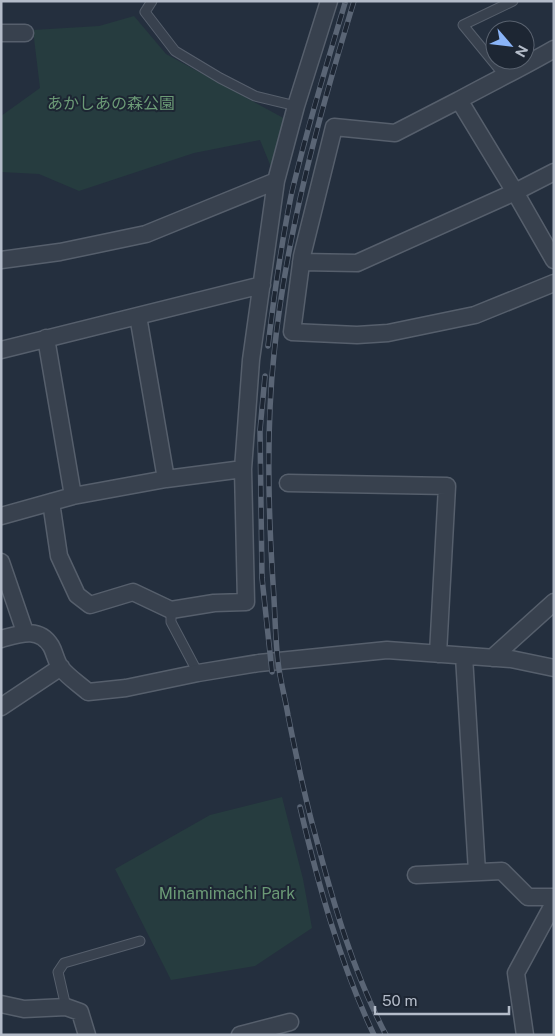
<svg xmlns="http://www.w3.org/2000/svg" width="555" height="1036" font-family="'Public Sans','Noto Sans JP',sans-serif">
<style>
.green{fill:#263c3f}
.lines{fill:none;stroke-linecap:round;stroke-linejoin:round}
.service-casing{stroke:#565f6c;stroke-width:11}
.minor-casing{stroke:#565f6c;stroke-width:19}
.service{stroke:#38414e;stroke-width:9}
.minor{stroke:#38414e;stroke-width:16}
.rail-casing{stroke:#5a6575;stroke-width:5.5}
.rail{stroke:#1d2633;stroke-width:4;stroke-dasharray:11;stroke-linecap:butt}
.labels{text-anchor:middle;stroke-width:4;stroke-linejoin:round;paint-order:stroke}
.park-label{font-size:16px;fill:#6b9a76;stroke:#1d2633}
</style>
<rect width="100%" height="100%" fill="#242f3e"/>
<path class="green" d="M134,16L166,54L287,120L271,167L260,140L194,153L79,191L39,174L1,172V116L40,88L33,30L99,26Z
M282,797L303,879L312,928L255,966L171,980L115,869L210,815Z"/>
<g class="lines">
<g class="service-casing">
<path id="service" d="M152,1L145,12L175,51L220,78L255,96L296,106
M504,75L463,25L513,1
M171,610V622L198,673
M66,1007L58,972L64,963L140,941"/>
</g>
<g class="minor-casing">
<path id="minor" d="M1,33H25
M459,100C490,83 523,67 554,49
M1,260L60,252L146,234L276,181
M554,260L515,192L459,100L395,133L334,127L302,256L292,332L357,335L388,333L475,315L554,283
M301,262L357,263L515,192L554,172
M138,316L166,479
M46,338L73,496
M1,350L262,285
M288,483L447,486L438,654
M51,502L59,556L77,595L90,605L133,592L171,610L214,603L246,602L243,469L251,360L276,181L296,106L329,1
M1,516L73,496L166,479L243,469
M1,562L25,632
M1,639C19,634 39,626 51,646C55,653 56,662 61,668C68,677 79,684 88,692L126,688L198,673L259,663L387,650L511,659L554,668
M464,656L477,872
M492,658L554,602
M1,707L61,667
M416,875L502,871L528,897H554
M1,1004L24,1009L66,1007L80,1012L87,1035
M240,1035L290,1022
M525,1035L516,973L554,903"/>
</g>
<use href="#service" class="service"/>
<use href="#minor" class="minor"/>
<g class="rail-casing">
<path id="rail" d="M354,1C319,116 286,234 274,354C266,430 268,506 273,583C275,609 275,636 278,662C280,680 285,697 288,715C296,755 304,795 315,834C333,902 353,972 386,1035
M268,346C274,295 281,246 291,196C306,131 326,67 345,3
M265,376L260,430L262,578L272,672
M300,807C318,884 340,963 374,1035"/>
</g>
<use href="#rail" class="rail"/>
</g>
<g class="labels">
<g class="park-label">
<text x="111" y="109">あかしあの森公園</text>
<text x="227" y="899">Minamimachi Park</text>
</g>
</g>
<rect width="555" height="1036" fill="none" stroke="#b4bcc9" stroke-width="5"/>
<g transform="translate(510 45) rotate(118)"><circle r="24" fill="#1d2633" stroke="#59626f"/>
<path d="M0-4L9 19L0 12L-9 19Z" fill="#8ab4f8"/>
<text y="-8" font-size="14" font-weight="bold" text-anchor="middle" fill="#b4bcc9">N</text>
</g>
<path d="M375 1006v8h134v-8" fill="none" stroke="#b4bcc9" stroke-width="2.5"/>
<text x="382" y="1006" font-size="15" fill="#b4bcc9" stroke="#1d2633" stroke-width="4" paint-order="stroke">50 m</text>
</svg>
